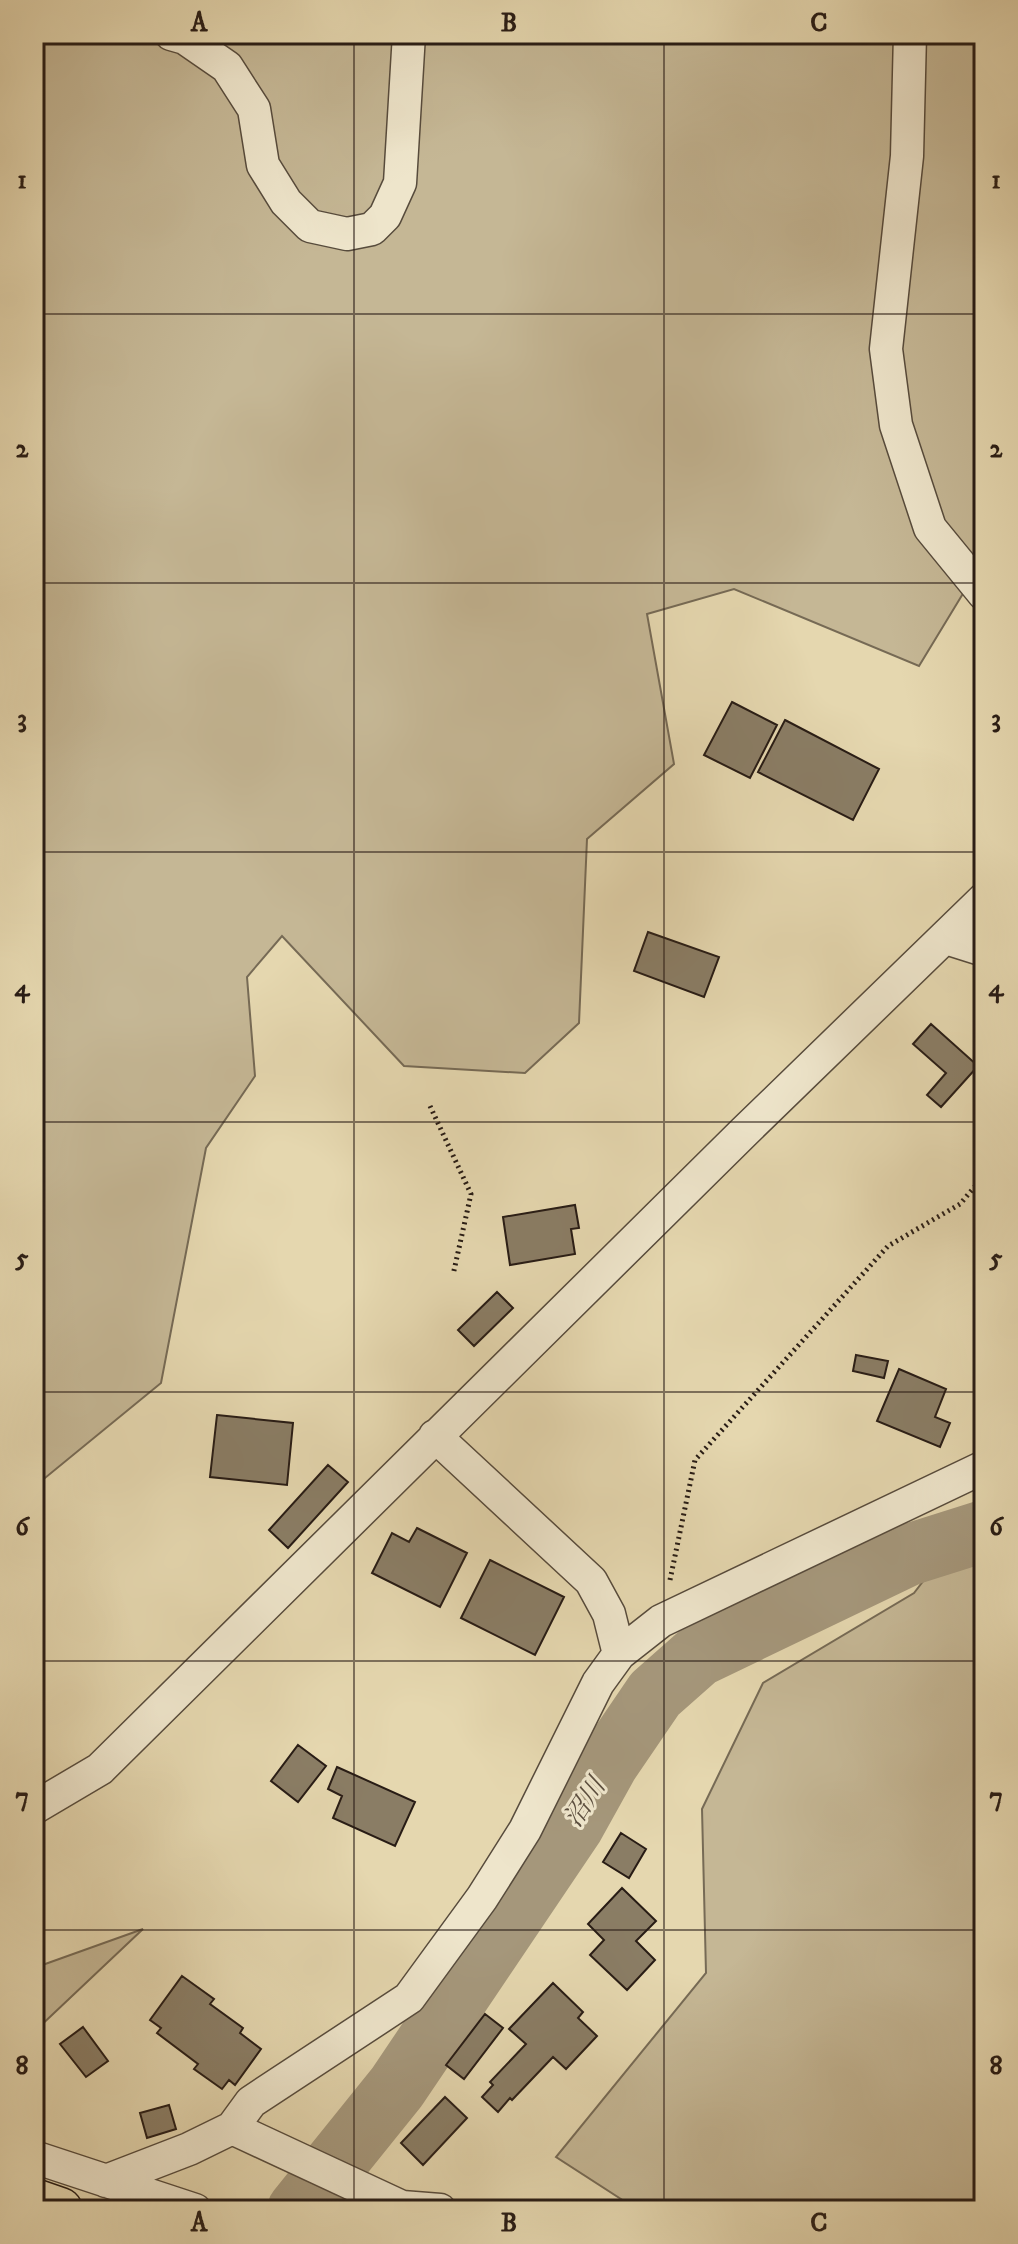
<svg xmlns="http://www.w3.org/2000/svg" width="1018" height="2244" font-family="'IM FELL DW Pica','Noto Serif JP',serif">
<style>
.green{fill:#c5b795;stroke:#766a55;stroke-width:2}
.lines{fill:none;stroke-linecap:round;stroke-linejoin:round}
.river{stroke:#a5977b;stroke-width:62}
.building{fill:#8a7d65;stroke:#281c15;stroke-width:2}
.street-casing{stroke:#574b3c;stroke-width:35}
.highway-casing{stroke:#281c15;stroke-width:47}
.path{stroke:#281c15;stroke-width:5;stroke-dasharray:2 4;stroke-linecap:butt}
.street{stroke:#eee5cb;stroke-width:32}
.highway{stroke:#e5d7af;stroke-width:44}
.grid{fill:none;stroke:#281c15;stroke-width:2;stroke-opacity:0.55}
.labels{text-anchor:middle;stroke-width:6;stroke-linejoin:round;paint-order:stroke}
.water-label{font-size:26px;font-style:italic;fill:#5a4d3e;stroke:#eee5cb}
.neatline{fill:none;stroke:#281c15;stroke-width:3}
.grid-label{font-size:26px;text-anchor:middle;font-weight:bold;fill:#281c15}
</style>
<rect width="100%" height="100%" fill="#e5d7af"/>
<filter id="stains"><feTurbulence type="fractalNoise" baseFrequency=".0025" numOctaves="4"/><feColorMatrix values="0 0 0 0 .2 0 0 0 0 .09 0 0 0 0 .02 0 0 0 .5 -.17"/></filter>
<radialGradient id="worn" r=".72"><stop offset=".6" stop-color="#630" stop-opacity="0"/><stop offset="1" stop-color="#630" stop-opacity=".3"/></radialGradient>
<path class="green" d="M34,34H984V559L919,666L734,589L647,614L674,764L587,839L579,1023L525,1073L404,1066L282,936L247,977L255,1076L206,1148L161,1383L34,1487Z
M984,1502V2210H638L556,2157L706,1973L702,1809L763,1683L914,1593Z
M143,1929L34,2032V1968Z"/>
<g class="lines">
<path class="river" d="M298,2210L397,2087L573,1826L608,1763L655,1694L698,1656L908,1555L984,1531"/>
</g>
<path class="building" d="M732,702L777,725L750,778L704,755Z
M785,720L879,769L853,820L758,772Z
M648,932L719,957L704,997L634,971Z
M931,1024L978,1066L941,1107L927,1095L946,1073L913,1044Z
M575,1205L579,1228L571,1229L575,1254L510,1265L503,1217Z
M497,1292L513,1308L474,1346L458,1330Z
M856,1355L888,1361L884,1378L853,1371Z
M899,1369L946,1389L935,1417L950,1423L940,1447L877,1421Z
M217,1415L293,1423L287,1485L210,1477Z
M328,1465L348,1482L288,1548L269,1530Z
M417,1528L467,1553L440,1607L372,1573L392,1533L409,1542Z
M490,1560L564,1597L535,1655L461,1618Z
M298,1745L326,1766L298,1802L271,1781Z
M337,1767L415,1802L395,1846L333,1818L342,1796L328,1789Z
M621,1833L646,1849L629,1878L603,1862Z
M622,1888L656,1921L636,1941L655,1960L627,1990L590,1955L604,1940L588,1924Z
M182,1976L214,1999L210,2004L243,2028L240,2033L261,2049L235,2085L229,2080L222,2089L194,2069L198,2064L157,2033L161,2028L150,2020Z
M553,1983L583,2012L578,2018L597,2036L566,2069L553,2057L512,2100L510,2098L498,2112L482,2097L493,2085L490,2082L526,2044L509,2029Z
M485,2014L503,2028L464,2079L446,2065Z
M83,2027L108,2061L86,2077L60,2044Z
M445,2097L467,2118L423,2165L401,2143Z
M169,2105L176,2129L147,2138L140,2113Z"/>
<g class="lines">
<g class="street-casing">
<path id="street" d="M171,34L185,38L227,67L254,109L263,165L286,202L310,226L347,234L372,229L385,216L400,183L409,34
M910,34L907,156L886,349L896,425L930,528L984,594
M946,938L984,950
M619,1654L661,1621L984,1467
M34,1808L100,1769L744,1132L984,899
M232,2128L402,2207
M34,2157L195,2210
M106,2181L189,2149L232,2128L251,2102L409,1998L482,1898L525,1830L598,1683L619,1654L609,1614L591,1581L435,1436
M398,2210L402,2207L440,2210"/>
</g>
<g class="highway-casing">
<path id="highway" d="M34,2201L60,2210"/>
</g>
<path class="path" d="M430,1106L471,1194L453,1275
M670,1580L695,1460L888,1246L960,1204L984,1176"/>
<use href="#street" class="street"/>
<use href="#highway" class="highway"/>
</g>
<path class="grid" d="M354,34V2210M664,34V2210M34,314H984M34,583H984M34,852H984M34,1122H984M34,1392H984M34,1661H984M34,1930H984"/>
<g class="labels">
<g class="water-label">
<text transform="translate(584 1802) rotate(-57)" y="9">沼川</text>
</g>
</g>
<rect width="1018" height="2244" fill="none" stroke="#e5d7af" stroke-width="88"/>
<rect x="44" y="44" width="930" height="2156" class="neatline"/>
<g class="grid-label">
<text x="199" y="31">A</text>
<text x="509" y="31">B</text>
<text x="819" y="31">C</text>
<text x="22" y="188">1</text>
<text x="996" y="188">1</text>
<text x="22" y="457">2</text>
<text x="996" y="457">2</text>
<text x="22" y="727">3</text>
<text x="996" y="727">3</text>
<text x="22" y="996">4</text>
<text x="996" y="996">4</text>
<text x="22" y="1266">5</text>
<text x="996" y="1266">5</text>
<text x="22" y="1535">6</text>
<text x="996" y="1535">6</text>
<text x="22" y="1805">7</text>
<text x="996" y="1805">7</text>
<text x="22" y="2074">8</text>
<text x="996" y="2074">8</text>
<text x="199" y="2231">A</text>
<text x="509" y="2231">B</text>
<text x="819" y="2231">C</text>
</g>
<rect width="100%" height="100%" filter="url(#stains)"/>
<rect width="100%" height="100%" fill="url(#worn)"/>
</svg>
